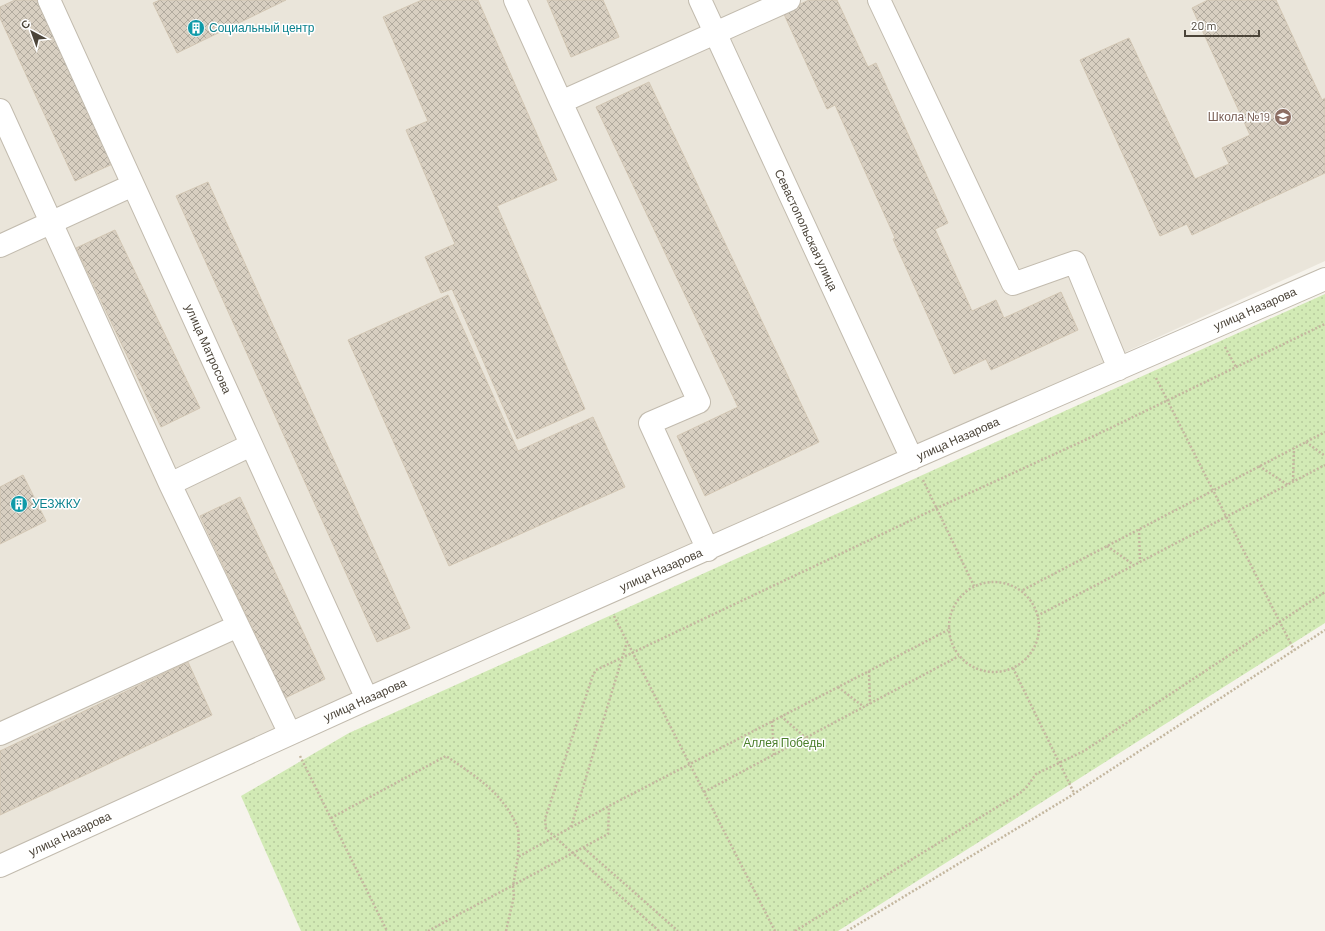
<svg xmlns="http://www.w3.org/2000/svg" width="1325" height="931" font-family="Barlow,sans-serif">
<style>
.residential{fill:#eae5da}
.green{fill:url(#green-dots)}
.building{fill:url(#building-cross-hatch);stroke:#d3c7b4}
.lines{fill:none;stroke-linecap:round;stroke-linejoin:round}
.minor-casing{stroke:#c2bbae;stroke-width:24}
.path{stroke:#c4b79f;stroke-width:2.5;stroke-dasharray:2 2;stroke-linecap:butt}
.minor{stroke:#fff;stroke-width:22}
.labels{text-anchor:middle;stroke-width:3;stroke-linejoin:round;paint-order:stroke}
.culture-label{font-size:12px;fill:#0d838f;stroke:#fff;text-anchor:start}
.education-label{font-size:12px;fill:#785e54;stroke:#fff;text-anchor:end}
.street-label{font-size:12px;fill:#4b4439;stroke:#fff}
.park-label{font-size:12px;fill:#4a7f2a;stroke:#fff}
</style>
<defs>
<pattern id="green-dots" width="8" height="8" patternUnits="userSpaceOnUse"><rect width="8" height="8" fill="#d2eab5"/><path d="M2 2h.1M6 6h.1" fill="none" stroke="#b6ca9c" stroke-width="1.8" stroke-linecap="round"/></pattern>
<pattern id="building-cross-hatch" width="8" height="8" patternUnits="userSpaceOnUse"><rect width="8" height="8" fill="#d8cfc1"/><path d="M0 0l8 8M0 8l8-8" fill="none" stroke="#b1aa9e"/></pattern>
</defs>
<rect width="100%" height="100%" fill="#f6f3ec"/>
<path class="residential" d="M0,0H1325V261L0,866Z"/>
<path class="green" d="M1325,294V623L838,931H301L241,796L349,733Z"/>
<path class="building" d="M15,0H43L117,162L75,181L0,18V7Z
M160,0H286L177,53L153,3Z
M422,0H478L557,180L497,206L585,409L517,439L452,289L441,293L425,257L455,244L406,130L428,121L383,17Z
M547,0H603L619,37L571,57Z
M809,0H837L868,67L876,63L948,223L935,229L972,311L996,300L1004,318L1061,292L1078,330L991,370L986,359L954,374L893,239L895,238L835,105L827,109L783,12Z
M1208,0H1276L1322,100L1325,98V173L1192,235L1187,224L1160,236L1080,60L1129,38L1195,179L1229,164L1222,148L1250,135L1192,8Z
M649,82L819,442L705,496L677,436L738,407L596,107Z
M208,182L410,628L377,642L176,196Z
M115,230L200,408L161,427L76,248Z
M448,295L518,451L593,417L625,487L449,566L348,340Z
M23,475L46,521L0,544V487Z
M240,497L325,679L285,698L200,516Z
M188,662L212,715L0,815V751Z"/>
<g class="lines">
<g class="minor-casing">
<path id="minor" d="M49,0L367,699
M515,0L561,102L789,0
M700,0L912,459
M879,0L1013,284L1075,262L1119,369
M561,102L699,402L650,423L708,550
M0,110L170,484
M0,246L133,185
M251,445L170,484L290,734
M0,734L238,626
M0,866L367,699L913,458L1325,279"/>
</g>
<path class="path" d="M1225,347L1236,367
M1156,378L1294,650
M1306,442L1325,456
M1259,466L1288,485
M923,480L974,586
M1293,481L1294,448
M1139,529L1140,562
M1107,546L1134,565
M949 627a45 45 0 1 1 90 0a45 45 0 1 1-90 0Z
M1023,590L1325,432
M614,616L775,931
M1037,616L1325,465
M1013,668L1074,793
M869,671L870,704
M838,687L864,707
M781,716L806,738
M772,721L774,755
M300,756L387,931
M704,792L959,656
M331,818L446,756C474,775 503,793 517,826C520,833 518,849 518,857L609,806L948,630
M571,827L627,642
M584,848L678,931
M428,931L608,834L609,806
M506,931L514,896L513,886L518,857
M659,931L546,829L545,819L593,675L596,670L937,508L1096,435L1325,324
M795,931L1020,793L1026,788L1036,774L1084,751L1325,592
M847,931L1069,797L1325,630"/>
<use href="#minor" class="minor"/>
</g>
<defs>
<g id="building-disc" transform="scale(0.9)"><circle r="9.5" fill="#0f9aa8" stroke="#fff"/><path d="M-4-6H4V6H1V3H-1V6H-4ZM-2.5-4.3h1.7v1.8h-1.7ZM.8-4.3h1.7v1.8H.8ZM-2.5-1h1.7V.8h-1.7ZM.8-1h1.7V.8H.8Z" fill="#fff"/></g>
<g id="school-disc" transform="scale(0.9)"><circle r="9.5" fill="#8d6e63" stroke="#fff"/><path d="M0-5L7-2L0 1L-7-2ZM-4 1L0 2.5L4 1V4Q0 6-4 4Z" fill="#fff"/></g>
</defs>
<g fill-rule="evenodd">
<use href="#building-disc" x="196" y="28"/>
<use href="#school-disc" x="1283" y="117"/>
<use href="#building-disc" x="19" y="504"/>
</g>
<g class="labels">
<g class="culture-label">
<text x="209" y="32">Социальный центр</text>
<text x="32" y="508">УЕЗЖКУ</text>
</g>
<g class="education-label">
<text x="1270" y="121">Школа №19</text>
</g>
<g class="street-label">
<text transform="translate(806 230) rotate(65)" y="4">Севастопольская улица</text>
<text transform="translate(1255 309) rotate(-24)" y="4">улица Назарова</text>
<text transform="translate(208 349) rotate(66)" y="4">улица Матросова</text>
<text transform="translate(958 439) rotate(-24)" y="4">улица Назарова</text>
<text transform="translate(661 570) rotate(-24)" y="4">улица Назарова</text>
<text transform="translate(365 700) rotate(-24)" y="4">улица Назарова</text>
<text transform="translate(70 834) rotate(-25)" y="4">улица Назарова</text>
</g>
<g class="park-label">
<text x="784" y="747">Аллея Победы</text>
</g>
</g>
<g transform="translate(32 32) rotate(319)" stroke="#ffffff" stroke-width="3" paint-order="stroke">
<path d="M0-3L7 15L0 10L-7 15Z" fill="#4b4439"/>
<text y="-6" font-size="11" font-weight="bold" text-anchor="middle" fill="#4b4439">С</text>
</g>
<path d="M1185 30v6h74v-6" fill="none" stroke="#4b4439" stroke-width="2"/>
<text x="1191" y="30" font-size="12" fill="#4b4439" stroke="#ffffff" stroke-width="3" paint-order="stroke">20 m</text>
</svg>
